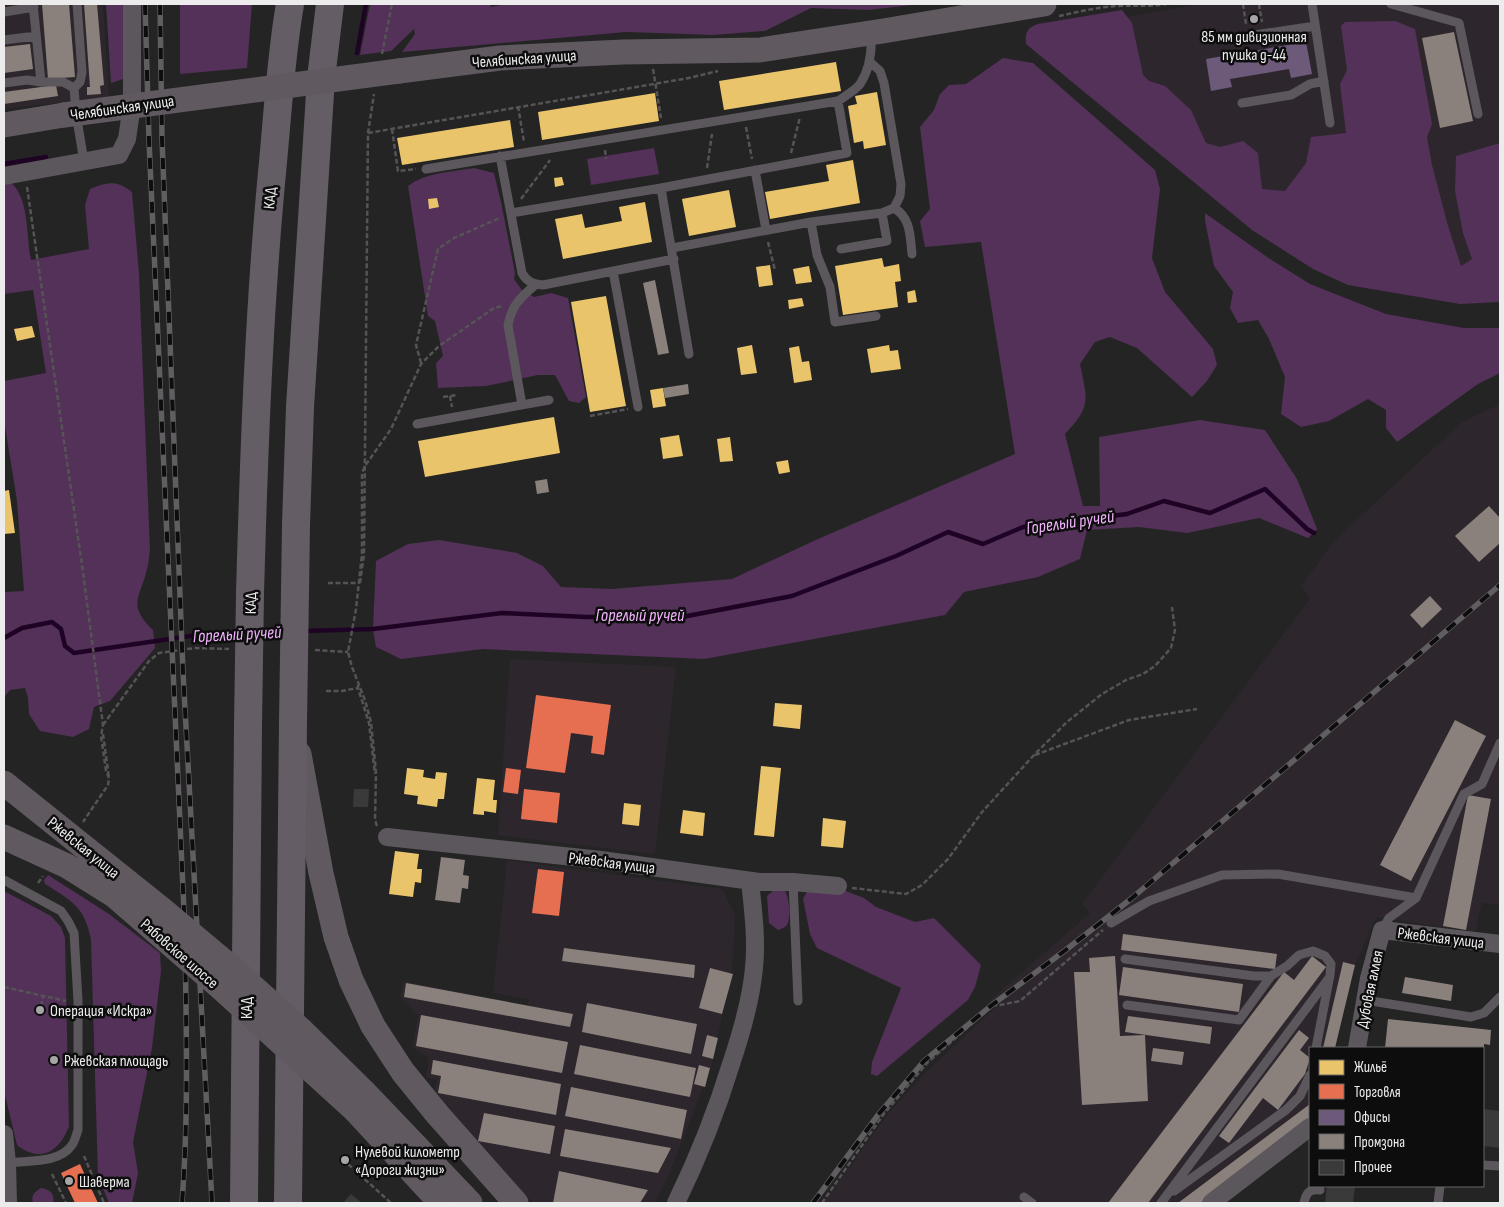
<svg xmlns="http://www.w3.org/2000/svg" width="1504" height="1207" font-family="'Sofia Sans Condensed',sans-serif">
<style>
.built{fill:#2d272d}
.green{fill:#533158}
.homes{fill:#e9c46a}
.shops{fill:#e76f51}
.offices{fill:#6d597a}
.industry{fill:#8a817c}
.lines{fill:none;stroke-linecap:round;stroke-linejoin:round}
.stream{stroke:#1f0325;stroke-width:4.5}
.building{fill:#393a39}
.path{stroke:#565357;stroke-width:2.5;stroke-dasharray:5 2.5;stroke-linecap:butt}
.lane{stroke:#5c575d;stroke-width:9}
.street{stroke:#5c575d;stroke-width:18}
.secondary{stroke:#605960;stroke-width:25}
.highway{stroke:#655d65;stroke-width:28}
.rail-casing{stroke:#605e60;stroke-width:5.5}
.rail{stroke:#0d0d0e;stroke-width:4;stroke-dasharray:11;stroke-linecap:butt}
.secondary-bridge{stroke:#605960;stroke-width:25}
.highway-bridge{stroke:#655d65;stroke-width:28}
.poi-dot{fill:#a7a6a7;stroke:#0d0d0e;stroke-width:2}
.labels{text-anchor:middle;stroke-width:5;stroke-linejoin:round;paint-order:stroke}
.poi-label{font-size:16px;fill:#edeced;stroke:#0d0d0e;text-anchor:start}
.street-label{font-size:16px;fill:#edeced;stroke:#0d0d0e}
.water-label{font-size:18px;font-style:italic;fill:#f1b3fb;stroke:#0d0d0e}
</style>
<rect width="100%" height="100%" fill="#242424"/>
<path class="built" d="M4,4H103L109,97L4,109Z
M1200,4H1500V295L1269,214L1060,29Z
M1500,404V905L1482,902L1475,932L1376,917L1355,965L1335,1048H1310V1118L1201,1203H824L886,1116L926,1072L995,1008L989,1001L1090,913L1082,904L1310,599L1301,586L1334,541L1462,422Z
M510,659L676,667L655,854L498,835Z
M507,860L722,889L735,915L732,969L711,1067L666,1182L654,1203H533L433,1096L437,1080L426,1077L429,1059L412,1047L418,1016L400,997L403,981L528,1005L529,999L493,993Z"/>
<path class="green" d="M106,4H123V79L111,83Z
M180,4H252L247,68L180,74Z
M370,4H490L491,7L506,4L912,5L869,10L811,8L765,31L713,35L626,32L402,52L415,34L414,29L391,51L360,55Z
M1122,10L1132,23L1143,75L1149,81L1165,86L1191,110L1206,143L1220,147L1243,141L1258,153L1262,189L1285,191L1306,163L1311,137L1346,133L1340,84L1347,70L1341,26L1345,22L1395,21L1415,29L1432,124L1427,137L1432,165L1448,226L1461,266L1472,259L1463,233L1455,191L1456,156L1500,143V302L1460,304L1348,285L1313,269L1252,230L1026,44C1025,32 1027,28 1038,24Z
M1003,58L1033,63L1155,170L1160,189L1152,258L1165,292L1213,349L1217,365L1207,381L1192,397L1137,348L1110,337L1095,342L1080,364C1087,399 1092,406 1065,434L1083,506H1100L1099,437L1200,420L1265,430L1297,479L1317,529L1308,538L1259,518L1187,533L1139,527L1087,530L1080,559L1038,577L964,592L945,615L704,659L483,649L401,659L376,647L373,629L376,561L408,544L439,540L517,553L543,566L561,587L612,589L732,579L818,539L1015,454L981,242L925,247L920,221L930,209L920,127L934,110L940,94L949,85L966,84Z
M654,148L659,174L591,185L587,159Z
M474,168L494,173L501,202L515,273L514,279L522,290L534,297L551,293L568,298L586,397L579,403L569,401L555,375H538L486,386L438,388L436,363L443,356L435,321L428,316L408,186C427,172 452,172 474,168Z
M9,181C30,196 26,237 31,260L89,249L85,205L90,189C108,182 116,180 132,192L139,274L150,550C149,556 149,563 147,569C141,597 126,604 153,630L155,648L110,701L94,707L89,729L73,737L40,731L29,714L28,698L25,688L10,690L4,697V592L24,591L17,501L4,420V381L46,373L33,290L4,294V182Z
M1205,213L1267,257L1310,284L1386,314L1464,328H1500V373L1478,384L1397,442L1386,428V410L1368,399L1329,421L1301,427L1281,414L1285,377L1269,339L1258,320L1238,323L1230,308L1233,292L1214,266L1205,221Z
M48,875L109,914L160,953L161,971L152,1048L133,1142L138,1173L132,1203H109L98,1176L91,940C85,907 72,901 45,884L44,880Z
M784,889C789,895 792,921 786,926C784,928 780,929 778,930L769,923L767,896L774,890Z
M808,890H843L864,898L876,907L915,922L934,918L981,965L975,987L968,1000L877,1076L871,1074L872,1062L901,988L817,948L810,934L803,899Z
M4,891L51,916L61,927L65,938L69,1126C60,1151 41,1164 17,1145L4,1091Z
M41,1188C50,1189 55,1194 53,1203H33C31,1196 34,1192 41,1188Z"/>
<path class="homes" d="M836,62L841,91L724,110L719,81Z
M877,92L886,145L864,149L863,141L854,143L848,106L857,104L855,96Z
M655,93L659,121L542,140L538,112Z
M510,120L514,147L402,165L397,138Z
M853,160L860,203L770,219L765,192L829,181L826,165Z
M562,177L564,185L555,187L554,178Z
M729,190L736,227L689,236L682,199Z
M437,198L439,207L429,209L428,199Z
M645,202L652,242L563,259L555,219L582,214L585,228L622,221L619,207Z
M882,258L884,267L899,264L901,281L895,282L898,307L843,315L835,266Z
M770,265L773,285L759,287L756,267Z
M809,266L812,282L796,284L793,269Z
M915,290L917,302L908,303L907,292Z
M606,296L626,406L590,412L571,302Z
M802,298L804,306L789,309L788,300Z
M32,326L35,337L17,341L14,329Z
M752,345L757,373L741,375L737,348Z
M889,345L890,351L898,350L901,369L871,373L867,349Z
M799,346L802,362L809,361L812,380L794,383L789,348Z
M663,388L666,406L653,408L650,390Z
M554,417L560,453L425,477L418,441Z
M679,435L683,456L663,459L660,438Z
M730,437L733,461L720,462L717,439Z
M788,460L790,472L779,474L776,462Z
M9,490L15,533L4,534V491Z
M775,703L802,705L800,729L773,726Z
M761,766L781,768L774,837L754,835Z
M407,768L424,770L423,777L435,779L436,772L447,773L444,799H438L437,807L417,804L418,796L404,794Z
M477,778L495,780L493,800H497L496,813L484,811V815L473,814Z
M624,803L641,805L639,826L622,824Z
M683,810L705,813L703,836L680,833Z
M823,818L846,821L843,848L821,846Z
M395,851L419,854L417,869H422L421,883L415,882L413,897L389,894Z"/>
<path class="shops" d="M536,695L611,705L604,755L591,753L593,736L571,733L565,773L526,768Z
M506,768L521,770L518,794L503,792Z
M524,789L560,793L557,823L521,819Z
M538,869L564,872L559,916L532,913Z
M80,1164L85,1175L98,1203H75L61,1173Z"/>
<path class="offices" d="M1306,42L1312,74L1291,78L1289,69L1230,79L1232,87L1211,91L1206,59Z"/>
<path class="industry" d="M42,4H69L75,77L48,79Z
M84,4H97L104,85L100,86L101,94L87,95V87H90Z
M1454,32L1473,121L1440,128L1422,38Z
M30,44L33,69L4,73V47Z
M56,85L58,96L4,104V92Z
M655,280L669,353L658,355L643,283Z
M688,384L689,394L665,398L663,388Z
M547,479L549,492L537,494L535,481Z
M1489,506L1500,518V543L1479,562L1455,536Z
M1430,596L1442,609L1422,628L1410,615Z
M1455,720L1486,736L1411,881L1380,865Z
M1468,795L1491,799L1466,930L1443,926Z
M441,857L465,860L463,875L469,876L468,889L462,888L460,903L435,900Z
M1123,934L1277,954L1275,969L1121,950Z
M564,948L695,965L694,978L562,961Z
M1115,956L1120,1036L1145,1035L1148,1101L1082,1105L1074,972H1090L1089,958Z
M1312,956L1326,967L1148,1203H1108L1284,972L1294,980Z
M1343,962L1355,965L1335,1048H1323Z
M1123,967L1243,984L1239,1012L1119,995Z
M710,968L733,974L722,1014L699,1008Z
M1405,977L1453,985L1451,1001L1402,993Z
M406,983L573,1014L570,1027L404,997Z
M587,1003L697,1024L691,1054L582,1032Z
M421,1015L568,1042L562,1073L416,1046Z
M1128,1016L1212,1027L1210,1044L1125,1032Z
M1388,1019L1491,1030L1490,1045L1484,1044V1048H1385Z
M1299,1030L1309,1038L1300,1050L1310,1058L1305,1074L1278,1110L1263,1098L1229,1143L1219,1136Z
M707,1035L718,1038L713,1059L702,1056Z
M580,1045L696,1068L690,1097L574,1074Z
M1153,1048L1184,1052L1182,1065L1151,1061Z
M433,1060L561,1084L556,1115L438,1093L441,1076L431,1074Z
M699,1065L710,1068L705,1087L694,1084Z
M571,1087L687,1110L681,1139L565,1116Z
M1310,1104V1118L1201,1203H1178Z
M484,1113L555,1126L550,1154L478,1141Z
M565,1129L671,1148L658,1173L560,1156Z
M559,1171L648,1190L640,1203H553Z"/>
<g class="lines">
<path class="stream" d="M357,53L366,4
M4,164L46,157
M304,631L373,629L502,613L587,617H682L792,596L896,556L948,532L983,544L1023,527L1127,514L1164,501L1210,513L1265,489L1307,529L1314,533
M259,633L286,632
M4,638L22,628L52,622L61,629L65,646L74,653L204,634L241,633"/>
</g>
<path class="building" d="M354,789H369L368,807H353Z
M1483,1109L1500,1111V1148L1483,1146Z
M1327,1186H1355L1353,1203H1325Z
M351,1194L362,1203H343Z"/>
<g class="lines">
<path class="path" d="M1243,4L1246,24
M1259,4L1262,22
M1059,16C1078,12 1098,7 1117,6C1136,5 1148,7 1167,4
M382,54L392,4
M653,69L661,118
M518,106L524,142
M746,127L752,159
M392,129L398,171L416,169
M368,133L689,78L718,71
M605,150L606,159
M791,153L800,117
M707,168L712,134
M27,187L82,565L103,725L101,736L106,771L109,778L108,785L83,822
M521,199L550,160
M768,242L775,270
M421,363L416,345L438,249L454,238L500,218
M450,396L452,407
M443,397L458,395
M590,416L628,409
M328,583H358
M360,583L364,554L368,133L374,94
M315,650L348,652
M358,685V688L369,723L375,774
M326,691H342L358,688
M103,725L149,661L159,653L195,648L229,649
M103,734L109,778
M1035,755L1129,720L1197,709
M377,826L375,820L376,772L371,722L365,700L352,667L348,652L356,609L362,554V473L365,466L391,429L421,364L439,346L494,308L502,306
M38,883L43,876
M852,888L906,894L922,885L948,859L982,812L1034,755L1067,722L1102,694L1126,680L1143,674L1155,666L1171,648L1175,630L1172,607
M4,987L66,1001
M41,1006L43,996
M84,1156L104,1203
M348,1164L391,1203
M52,1174L66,1203
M822,1203L883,1115L928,1062L990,1008L992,1005H1000L1020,1001L1103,930"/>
<path class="lane" d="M33,4L41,82
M1312,4L1330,123
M1391,4L1459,23L1478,114
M4,12L34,7
M1248,36L1315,26
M4,40L36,36
M4,83L27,80L41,82H63L74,88L76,113L84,162
M74,88L80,82L82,72L77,4
M1242,103L1291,95L1310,84L1324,81
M500,156L522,273C527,282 533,284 543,285L674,259
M426,169L838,101C845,96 856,90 860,84C870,69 872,51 871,34
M755,170L766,230
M661,188L689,354
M894,208C911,218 910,236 912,254
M511,213L661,188L847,153L838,101
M811,222L817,255L830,287L835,322L876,316
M672,248L811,222L882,213L894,208L900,196L901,184L884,83L880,71L870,62
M841,249L887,241L882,213
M613,271L638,407
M522,405L508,325C512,305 520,298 535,285
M417,424L549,400
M4,880L61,911L68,921L74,933L78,1001V1130C76,1135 75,1141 72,1145C59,1164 28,1160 7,1163
M793,882L798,1001
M1111,923L1149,901L1222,875L1278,874L1416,898
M1382,930L1389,918L1416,898L1464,794L1482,784L1500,743
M1125,959L1254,976H1271
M1365,1000L1471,1017L1484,1013L1500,997
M1127,1005L1239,1020L1271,976L1287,966L1299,955L1313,951L1325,956L1331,964L1330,975L1316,1048
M1483,1165L1500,1166
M1174,1191L1286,1110L1300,1096L1310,1075
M1024,1197L1032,1203
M1161,1203L1329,978
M1304,1203C1306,1193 1309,1189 1320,1190
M1438,1203L1440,1186"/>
<path class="street" d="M4,176L119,155L127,139L132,105V4
M387,837L601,860L759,882H793L838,886
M1357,1048L1369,978L1382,930L1500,944
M4,1134L7,1163L8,1203
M676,1203C698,1158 717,1110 732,1061C742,1031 751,1000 754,968C757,939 753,910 750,881
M1211,1203L1310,1127"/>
<path class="secondary" d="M399,71L500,58L623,52L760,50L883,31L1044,4
M4,125L64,115
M299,754L321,873L336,937L351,980L373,1026L403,1072L438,1115L516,1203
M355,1110L441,1203"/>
<path class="highway" d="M296,525L300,407L321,78L330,4
M250,594C254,450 259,306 273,162C278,109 281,56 290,4
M244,1203L248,725
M288,1203L293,722"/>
<g class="rail-casing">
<path id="rail" d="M145,4L149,140L185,933C186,1023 189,1113 182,1203
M160,4L162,139L183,672L212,1203
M813,1203L878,1115L924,1061L992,1005L1067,949L1132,898L1500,585"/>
</g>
<use href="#rail" class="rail"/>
<path class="secondary-bridge" d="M64,115L399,71
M4,783L164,911L232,968L300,1029L365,1093L470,1203
M4,837L67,866L115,896L220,987L355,1110"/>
<path class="highway-bridge" d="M293,722L296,525
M248,725L250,594"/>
</g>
<g class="poi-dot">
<circle cx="1254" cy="19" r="5"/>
<circle cx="40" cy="1010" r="5"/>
<circle cx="54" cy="1060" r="5"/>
<circle cx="345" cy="1160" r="5"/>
<circle cx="69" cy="1181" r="5"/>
</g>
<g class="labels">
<g class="poi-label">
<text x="1254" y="42" text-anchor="middle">85 мм дивизионная<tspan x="1254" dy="18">пушка д-44</tspan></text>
<text x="50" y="1016">Операция «Искра»</text>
<text x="64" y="1066">Ржевская площадь</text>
<text x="355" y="1157">Нулевой километр<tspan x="355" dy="18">«Дороги жизни»</tspan></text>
<text x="79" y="1187">Шаверма</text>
</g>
<g class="street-label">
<text transform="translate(524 58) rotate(-4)" y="6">Челябинская улица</text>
<text transform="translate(122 107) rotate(-8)" y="6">Челябинская улица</text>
<text transform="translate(269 198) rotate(-85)" y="6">КАД</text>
<text transform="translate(250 603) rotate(-89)" y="6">КАД</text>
<text transform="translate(84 847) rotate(39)" y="6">Ржевская улица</text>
<text transform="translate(612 862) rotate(7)" y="6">Ржевская улица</text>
<text transform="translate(1441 937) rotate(7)" y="6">Ржевская улица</text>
<text transform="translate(180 953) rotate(41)" y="6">Рябовское шоссе</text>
<text transform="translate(1369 989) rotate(-78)" y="6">Дубовая аллея</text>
<text transform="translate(246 1008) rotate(-90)" y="6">КАД</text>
</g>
<g class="water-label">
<text transform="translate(1070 522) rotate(-8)" y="6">Горелый ручей</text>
<text x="640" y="621">Горелый ручей</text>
<text transform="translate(237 634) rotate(-3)" y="6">Горелый ручей</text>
</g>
</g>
<rect width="1504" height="1207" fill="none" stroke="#edeced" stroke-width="10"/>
<rect x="1309" y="1047" width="175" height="140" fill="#0d0d0e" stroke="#676667"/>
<rect x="1319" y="1060" width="25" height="15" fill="#e9c46a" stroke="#676667"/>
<text x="1354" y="1072" font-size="15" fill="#edeced">Жильё</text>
<rect x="1319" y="1084" width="25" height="15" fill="#e76f51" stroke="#676667"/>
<text x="1354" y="1097" font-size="15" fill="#edeced">Торговля</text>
<rect x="1319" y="1110" width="25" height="15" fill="#6d597a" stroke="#676667"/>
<text x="1354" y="1122" font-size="15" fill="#edeced">Офисы</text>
<rect x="1319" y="1134" width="25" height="15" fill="#8a817c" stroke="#676667"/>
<text x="1354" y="1147" font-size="15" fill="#edeced">Промзона</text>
<rect x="1319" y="1160" width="25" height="15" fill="#393a39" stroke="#676667"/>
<text x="1354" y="1172" font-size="15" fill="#edeced">Прочее</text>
</svg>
